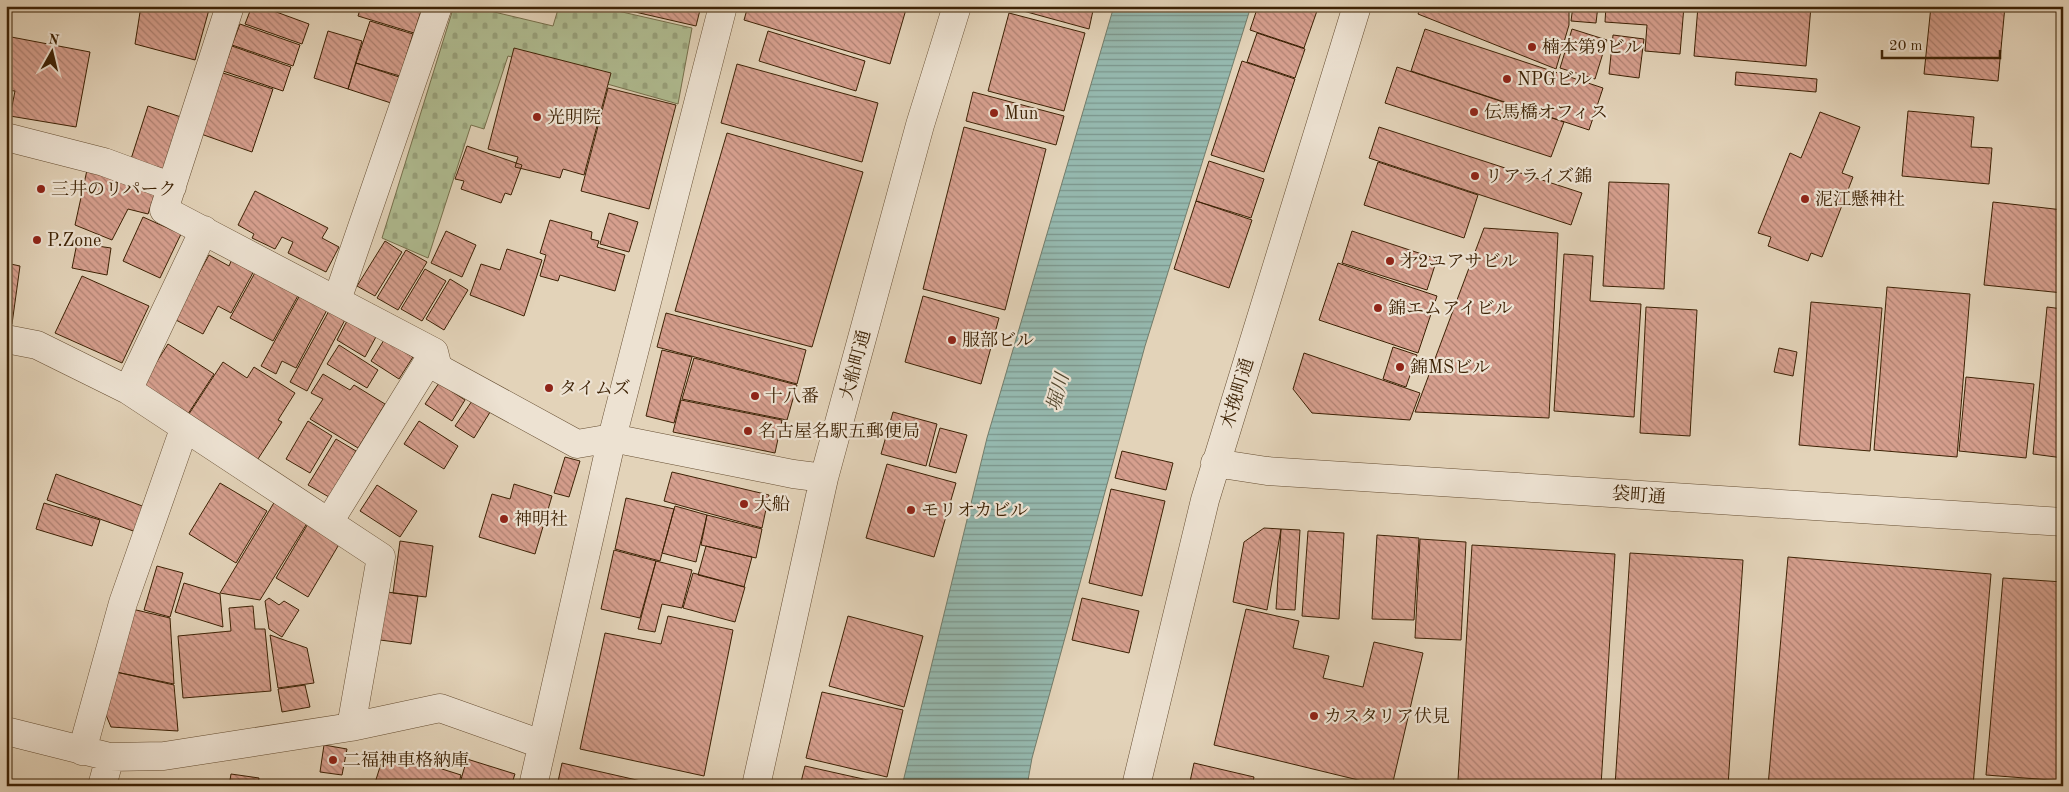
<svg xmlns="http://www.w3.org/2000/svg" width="2069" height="792" font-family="'Old Standard TT','Noto Serif JP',serif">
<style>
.cemetery{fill:url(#cemetery-stones);stroke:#76704c}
.water{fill:url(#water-rules);stroke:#727c6a}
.building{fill:url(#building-back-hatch);stroke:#3d2205}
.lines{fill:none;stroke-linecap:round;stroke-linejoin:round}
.minor-casing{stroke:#664e32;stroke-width:29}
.minor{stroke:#ede2d2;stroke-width:28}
.poi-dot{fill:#8f2418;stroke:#ede2d2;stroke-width:2}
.labels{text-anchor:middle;stroke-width:4.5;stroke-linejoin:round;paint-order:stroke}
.poi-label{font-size:18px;fill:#3d2205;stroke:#ede2d2;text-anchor:start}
.street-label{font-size:18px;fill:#3d2205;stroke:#ede2d2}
.water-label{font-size:19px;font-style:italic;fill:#53482f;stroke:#ede2d2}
</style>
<defs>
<pattern id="cemetery-stones" width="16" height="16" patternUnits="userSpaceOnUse" patternTransform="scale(1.25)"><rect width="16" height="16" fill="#b0bd92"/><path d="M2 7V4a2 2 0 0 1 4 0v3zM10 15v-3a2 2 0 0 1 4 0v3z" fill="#98a27c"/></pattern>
<pattern id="water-rules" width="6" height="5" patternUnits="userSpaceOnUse" patternTransform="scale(1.25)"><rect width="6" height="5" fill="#95b8ae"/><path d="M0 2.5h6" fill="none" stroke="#7b958c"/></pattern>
<pattern id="building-back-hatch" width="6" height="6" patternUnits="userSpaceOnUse" patternTransform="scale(1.25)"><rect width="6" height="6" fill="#d69f8e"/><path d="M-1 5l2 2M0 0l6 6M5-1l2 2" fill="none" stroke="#af8172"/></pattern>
</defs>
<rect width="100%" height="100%" fill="#e3d3b9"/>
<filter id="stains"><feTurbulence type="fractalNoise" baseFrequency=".004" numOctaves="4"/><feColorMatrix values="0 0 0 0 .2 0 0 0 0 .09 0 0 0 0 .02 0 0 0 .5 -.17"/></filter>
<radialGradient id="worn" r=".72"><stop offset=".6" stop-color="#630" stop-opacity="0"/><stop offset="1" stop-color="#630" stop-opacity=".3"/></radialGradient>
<path class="cemetery" d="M457,6H469L553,26L559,6H596L692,28L678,104L508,56L484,129L471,125L428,258L382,238L453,9Z"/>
<path class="water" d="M1114,6H1251L1145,346L1032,758L1027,786H902L987,438Z"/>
<path class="building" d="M141,6H210L195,60L135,44Z
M252,6H260L309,24L302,44L245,24Z
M361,6H415L422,8L414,33L358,16Z
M609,6H701L696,26Z
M748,6H907L890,64L744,20Z
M1005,6H1094L1089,29Z
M1258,6H1313L1318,8L1304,48L1250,30Z
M1421,6H1569V25L1556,69L1418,14Z
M1573,6H1598L1596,23L1571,21Z
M1606,6H1684L1680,54L1645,51L1647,25L1605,22Z
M1698,6H1811L1806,66L1694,56Z
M1931,6H2005L1998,81L1924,74Z
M1009,13L1085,33L1064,111L988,91Z
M370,21L413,34L400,76L356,63Z
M240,24L300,45L293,66L232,45Z
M1425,29L1603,88L1589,130L1411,71Z
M1572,29L1607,40L1595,79L1560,68Z
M328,31L362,41L348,89L314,78Z
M768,31L865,61L856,91L759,61Z
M1257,33L1305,49L1295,78L1247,62Z
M1613,35L1644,39L1639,78L1609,74Z
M6,36L90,52L76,127L10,116L15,91L6,90Z
M232,46L291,67L283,91L223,71Z
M514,48L611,73L584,175L563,169L560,178L515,167L518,157L488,149Z
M1242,61L1295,79L1264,172L1211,155Z
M356,63L399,77L391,103L348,89Z
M737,64L878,103L862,162L721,123Z
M1397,67L1564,122L1551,157L1385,103Z
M1736,72L1817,79L1816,92L1735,85Z
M223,73L273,89L252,152L201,134Z
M608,88L676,105L649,209L581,191Z
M973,92L1064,116L1056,145L966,121Z
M148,106L181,117L164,169L131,159Z
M1908,111L1974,117L1971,147L1992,148L1989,184L1902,176Z
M1820,112L1860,127L1842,173L1853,177L1822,257L1811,253L1808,261L1768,246L1771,237L1758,233L1790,153L1801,158Z
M964,127L1046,149L1005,310L923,289Z
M1379,127L1582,193L1571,225L1369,158Z
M727,133L863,172L812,347L675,311Z
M467,146L522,165L511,195L505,193L501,203L461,189L464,181L455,179Z
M1209,161L1264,179L1251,218L1196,201Z
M1378,162L1478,195L1464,238L1364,205Z
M87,170L155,194L148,214L128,209L112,240L75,225Z
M1609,182L1669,184L1664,289L1603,286Z
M255,191L328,228L322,238L339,247L326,272L288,253L293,242L282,237L275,249L252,238L254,234L238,225Z
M1196,201L1252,220L1229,288L1174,269Z
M1993,202L2063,210V293L1984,285Z
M609,213L638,222L629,252L600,244Z
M143,217L181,234L160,278L123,261Z
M550,220L592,232L591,239L599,241L597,247L625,255L615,291L560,275L558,281L540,276L546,255L540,253Z
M1484,228L1558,233L1549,418L1415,412Z
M446,231L476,245L462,277L431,263Z
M1352,231L1437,259L1427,290L1342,263Z
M385,241L402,252L375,296L357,286Z
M77,243L111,248L107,275L72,268Z
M507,249L542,260L524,316L470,295L481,264L500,270Z
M406,250L427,262L398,310L377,298Z
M1564,254L1593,256L1590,301L1641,304L1634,417L1554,411Z
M209,255L229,266L233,257L255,269L231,313L218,306L203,334L174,319Z
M6,263L20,266L12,324L6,323Z
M1338,263L1437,296L1418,353L1319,320Z
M257,269L300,292L273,341L230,318Z
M425,269L446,281L422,321L401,309Z
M82,276L149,306L122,363L55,333Z
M450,279L468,290L444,330L426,319Z
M1887,287L1970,294L1957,457L1874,450Z
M301,293L328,308L296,368L282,361L276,374L261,366Z
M923,296L999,318L981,384L905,362Z
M1811,302L1882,308L1870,451L1799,445Z
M1646,307L1697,310L1690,436L1640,433Z
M2047,307L2063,309V458L2033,454Z
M330,309L346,318L307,391L290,382Z
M666,313L806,350L797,384L657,347Z
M348,319L377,335L365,357L337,340Z
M384,340L413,357L399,379L371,361Z
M168,344L214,374L186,417L140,388Z
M339,345L378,370L367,388L327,364Z
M1393,347L1417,355L1406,387L1383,379Z
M1779,348L1797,352L1793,376L1774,372Z
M662,350L692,357L674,423L646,416Z
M1304,353L1420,393L1410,420L1312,413L1293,389Z
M694,358L797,385L787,420L682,399Z
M223,362L247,378L254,367L295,393L278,420L282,422L256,462L187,417Z
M323,374L350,390L354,385L385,404L358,448L310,419L323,399L311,393Z
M1966,377L2034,384L2026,458L1959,451Z
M439,383L465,400L452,421L425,404Z
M474,398L492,409L474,438L455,426Z
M681,400L782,420L775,453L673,432Z
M893,412L937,424L926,466L881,454Z
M308,421L332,436L310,473L286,459Z
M419,421L458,446L444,469L404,444Z
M940,428L967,435L956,473L929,466Z
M336,439L356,451L329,497L308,485Z
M1122,451L1173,463L1166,490L1115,478Z
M565,457L580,461L569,497L554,493Z
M887,464L956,483L934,557L866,538Z
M672,472L769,495L762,528L664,501Z
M56,474L145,507L136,532L47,500Z
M220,483L267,511L236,563L189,534Z
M514,484L552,496L535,554L479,537L492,494L510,499Z
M377,485L417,511L400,537L360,511Z
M1111,489L1165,501L1142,596L1089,583Z
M626,498L674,509L660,561L615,549Z
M275,501L309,520L260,600L220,593Z
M44,503L100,520L92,546L36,529Z
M675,506L707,515L696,562L662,553Z
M707,515L762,529L756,558L701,545Z
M309,522L341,541L308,597L276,578Z
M1264,528L1281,529L1267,610L1233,602L1244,542Z
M1281,529L1300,530L1295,610L1276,609Z
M1308,531L1344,533L1339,619L1302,616Z
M1377,535L1419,538L1414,620L1372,619Z
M1420,539L1466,542L1461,640L1415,638Z
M400,541L433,546L426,597L393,593Z
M1472,545L1615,554L1601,786H1546L1458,780Z
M706,546L752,557L744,587L698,575Z
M614,550L656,561L640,618L601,609Z
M1630,553L1743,560L1728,786H1615Z
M1788,557L1991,574L1973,786H1768Z
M656,561L692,570L682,608L662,604L655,632L638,629Z
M157,566L183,573L170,617L144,610Z
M693,573L745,587L735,622L683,608Z
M2003,578L2063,582V781L1986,775Z
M184,583L220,594L223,627L175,612Z
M387,592L418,596L411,644L380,640Z
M269,598L279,605L284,601L299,610L282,637L269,629L265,601Z
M1082,598L1139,611L1129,653L1072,640Z
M253,606L255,629H265L271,691L183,698L178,636L231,631L229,608Z
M132,609L170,618L174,684L116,672Z
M1246,609L1299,621L1293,648L1329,656L1323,678L1363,687L1374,642L1423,653L1392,786H1383L1214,745Z
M668,616L733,630L704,776L580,749L605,633L661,644Z
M848,616L923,636L904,707L829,686Z
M270,635L307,648L314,683L278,688Z
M116,672L174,685L178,731L111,727L106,715Z
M305,685L310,707L282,712L278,689Z
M822,692L903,710L887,777L806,758Z
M324,745L347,749L342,775L320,772Z
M385,751L461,775L458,786H374Z
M467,759L515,774L511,786H459Z
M562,763L663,786H557Z
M1194,763L1254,777L1252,786H1189Z
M805,766L881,783L880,786H800Z
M231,774L259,778L258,786H229Z"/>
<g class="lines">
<g class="minor-casing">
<path id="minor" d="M230,6L164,210L434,352L438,368L577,444L612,438L793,474L824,478
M6,137L104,162L172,187
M337,300L438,6
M6,339L37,345L128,390L381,557L351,727
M128,390L204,230
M1215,463L1267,471L2063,522
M329,522L434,352
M6,731L110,757L164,756L351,727L440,708L541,744
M82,751L123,603L184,429
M102,786L110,757
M533,786L612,438L723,6
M756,786L824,478L920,125L957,6
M1136,786L1205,500L1357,6"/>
</g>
<use href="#minor" class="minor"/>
</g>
<g class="poi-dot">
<circle cx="1532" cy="47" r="5"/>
<circle cx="1507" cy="79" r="5"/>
<circle cx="1474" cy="112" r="5"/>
<circle cx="994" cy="113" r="5"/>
<circle cx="537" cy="117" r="5"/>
<circle cx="1475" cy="176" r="5"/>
<circle cx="41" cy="189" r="5"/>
<circle cx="1805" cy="199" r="5"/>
<circle cx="37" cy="240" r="5"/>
<circle cx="1390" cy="261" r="5"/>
<circle cx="1378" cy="308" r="5"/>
<circle cx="952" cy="340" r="5"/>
<circle cx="1400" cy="367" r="5"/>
<circle cx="549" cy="388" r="5"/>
<circle cx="755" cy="396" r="5"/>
<circle cx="748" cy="431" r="5"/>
<circle cx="744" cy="504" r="5"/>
<circle cx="911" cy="510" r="5"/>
<circle cx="504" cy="519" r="5"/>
<circle cx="1314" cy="716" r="5"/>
<circle cx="333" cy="760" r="5"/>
</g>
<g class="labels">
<g class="poi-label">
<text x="1542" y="53">楠本第9ビル</text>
<text x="1517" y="85">NPGビル</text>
<text x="1484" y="118">伝馬橋オフィス</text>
<text x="1004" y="119">Mun</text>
<text x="547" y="123">光明院</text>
<text x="1485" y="182">リアライズ錦</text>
<text x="51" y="195">三井のリパーク</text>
<text x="1815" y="205">泥江懸神社</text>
<text x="47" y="246">P.Zone</text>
<text x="1400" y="267">㐧2ユアサビル</text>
<text x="1388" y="314">錦エムアイビル</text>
<text x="962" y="346">服部ビル</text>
<text x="1410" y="373">錦MSビル</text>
<text x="559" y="394">タイムズ</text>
<text x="765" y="402">十八番</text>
<text x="758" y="437">名古屋名駅五郵便局</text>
<text x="754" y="510">大船</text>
<text x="921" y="516">モリオカビル</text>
<text x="514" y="525">神明社</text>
<text x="1324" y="722">カスタリア伏見</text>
<text x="343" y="766">二福神車格納庫</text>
</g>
<g class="street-label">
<text transform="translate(855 365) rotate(-75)" y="6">大船町通</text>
<text transform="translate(1237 393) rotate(-73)" y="6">木挽町通</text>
<text transform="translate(1639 495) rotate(4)" y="6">袋町通</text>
</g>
<g class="water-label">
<text transform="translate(1057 392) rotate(-75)" y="7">堀川</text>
</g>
</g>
<rect width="2069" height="792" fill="none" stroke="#e3d3b9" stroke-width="25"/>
<rect x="8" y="8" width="2054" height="777" fill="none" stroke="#3d2205" stroke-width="2.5"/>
<rect x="12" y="12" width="2044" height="767" fill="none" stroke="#3d2205"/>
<g transform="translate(52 52) rotate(8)" stroke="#ede2d2" stroke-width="4" paint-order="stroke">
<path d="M0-4L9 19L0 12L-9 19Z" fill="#3d2205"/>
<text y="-8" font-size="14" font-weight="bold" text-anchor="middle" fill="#3d2205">N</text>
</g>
<path d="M1882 50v8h118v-8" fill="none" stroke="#3d2205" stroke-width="2.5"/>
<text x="1889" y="50" font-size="15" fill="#3d2205" stroke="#ede2d2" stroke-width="4" paint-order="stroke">20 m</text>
<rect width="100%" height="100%" filter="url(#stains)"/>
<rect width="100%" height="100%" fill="url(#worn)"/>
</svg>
